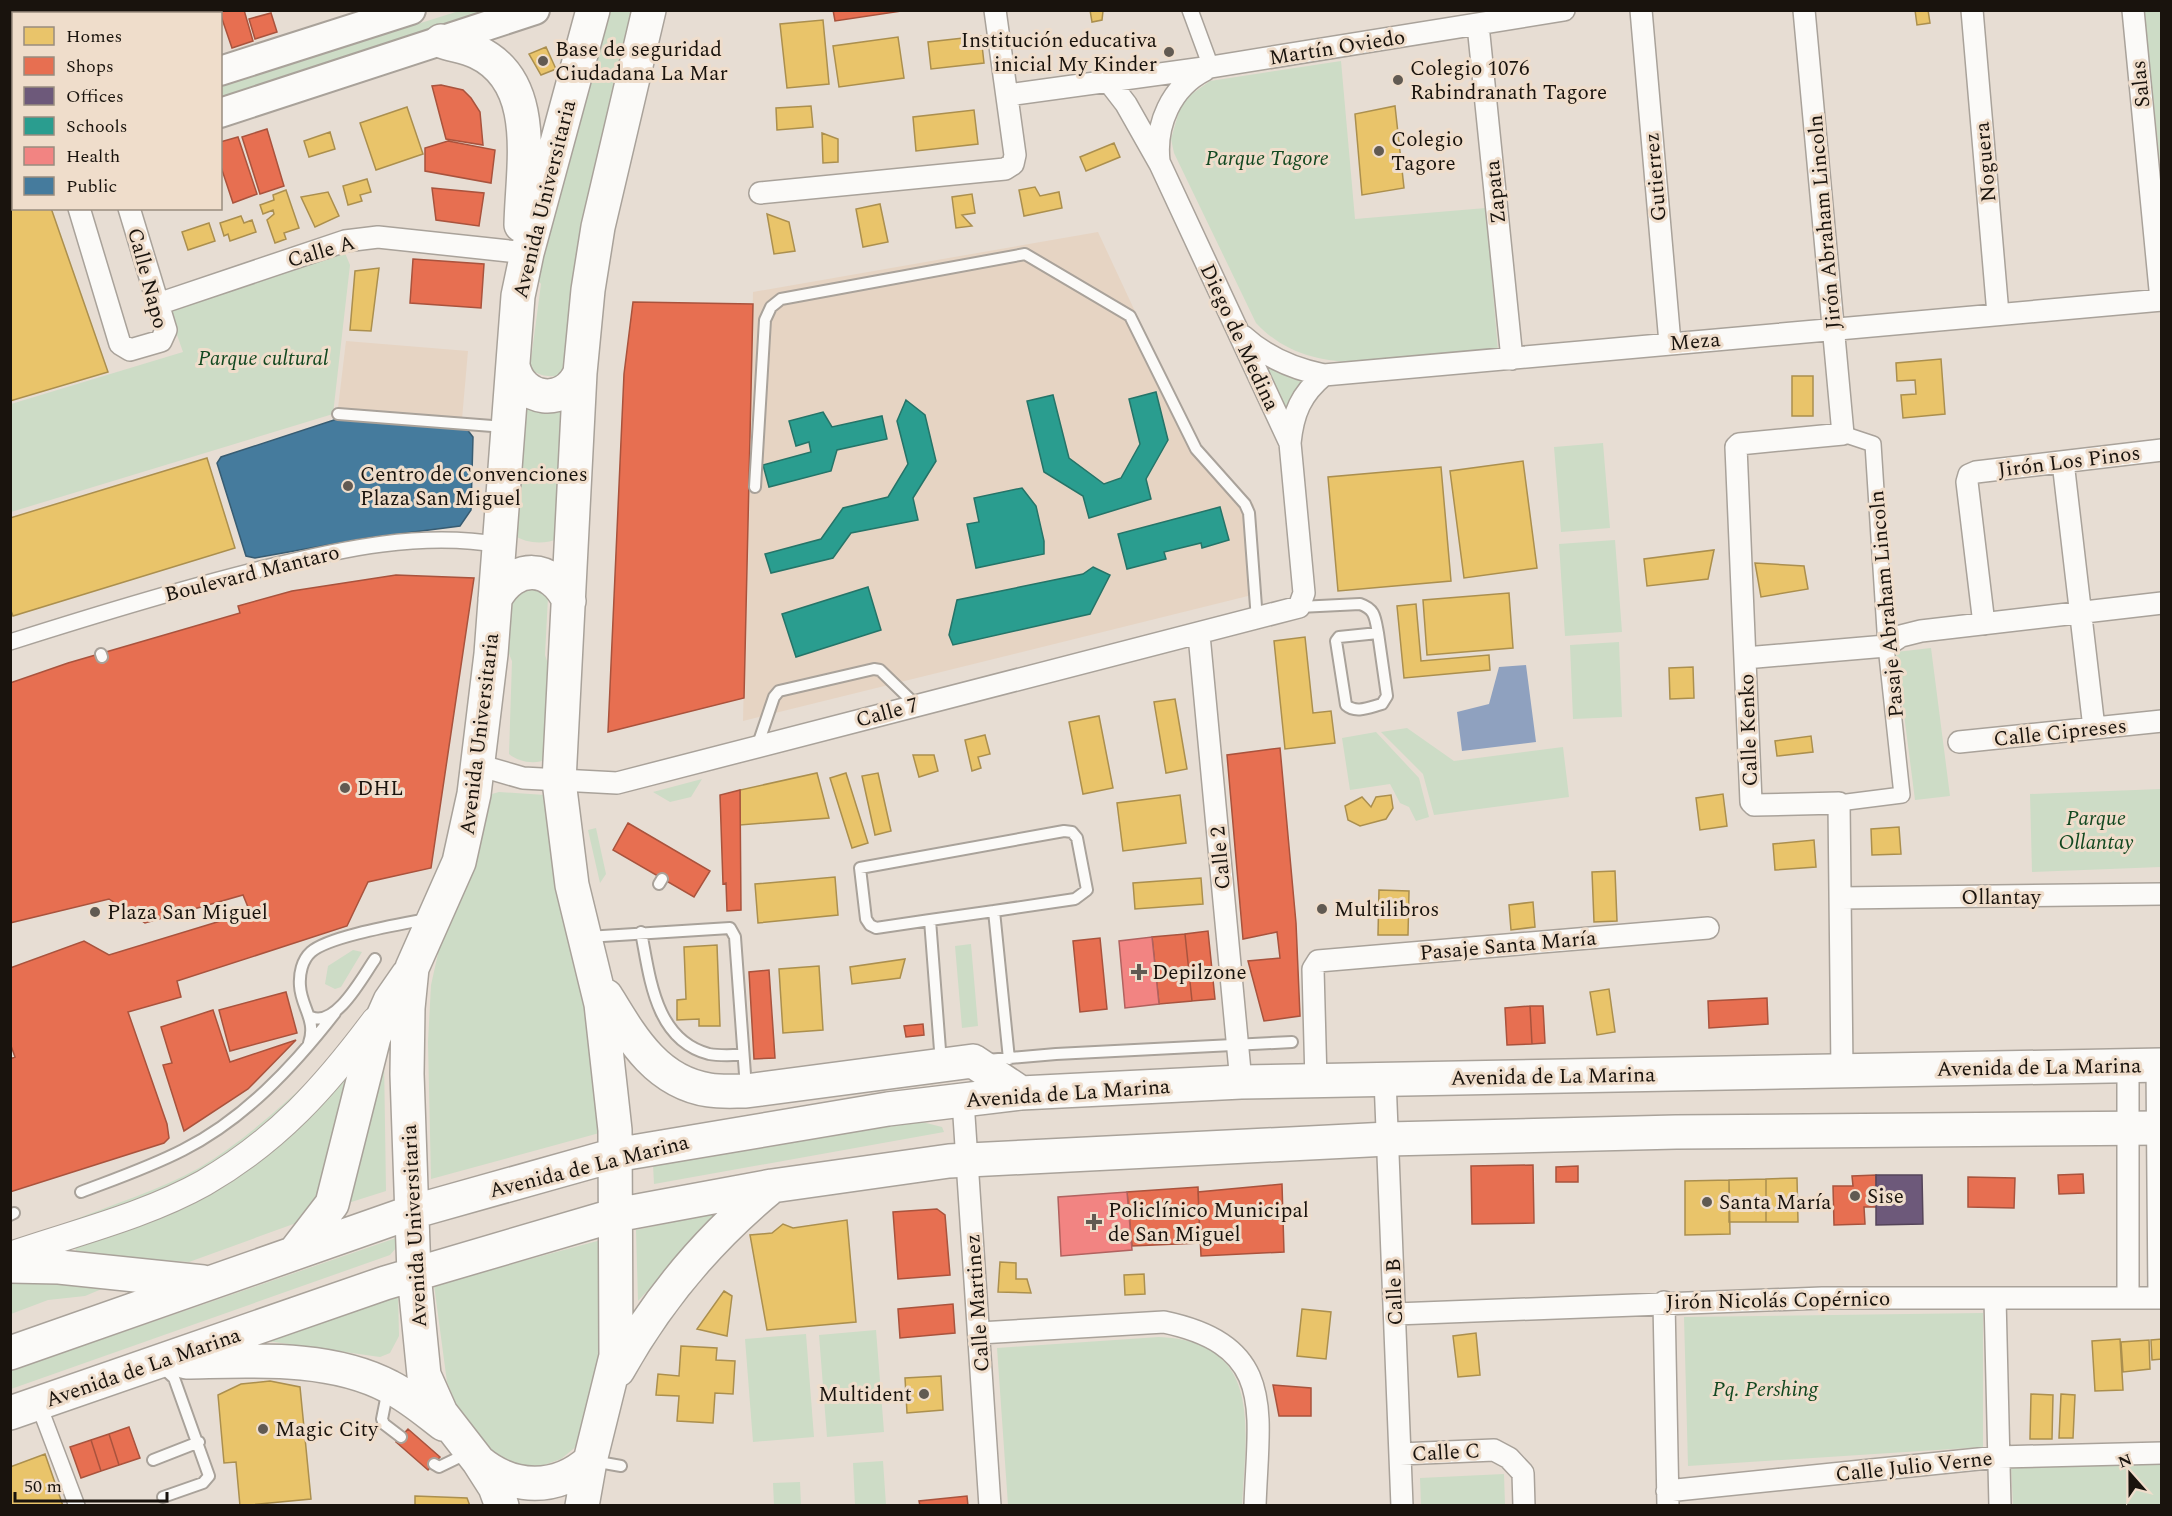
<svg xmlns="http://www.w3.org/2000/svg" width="2172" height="1516" font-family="Spectral,serif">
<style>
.built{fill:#e6d4c3}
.green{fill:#cddcc6}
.water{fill:#8fa1bf}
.homes{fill:#e9c46a;stroke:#ab8f4e;stroke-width:1.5}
.shops{fill:#e76f51;stroke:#a9533d;stroke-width:1.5}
.offices{fill:#6d597a;stroke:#544459;stroke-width:1.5}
.schools{fill:#2a9d8f;stroke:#257468;stroke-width:1.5}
.health{fill:#f28482;stroke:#b1625f;stroke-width:1.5}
.public{fill:#457b9d;stroke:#385c72;stroke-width:1.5}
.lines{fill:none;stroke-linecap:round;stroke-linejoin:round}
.service-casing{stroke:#a9a29a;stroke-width:14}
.pedestrian-casing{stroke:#a9a29a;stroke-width:18}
.minor-casing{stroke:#a9a29a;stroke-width:24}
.tertiary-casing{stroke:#a9a29a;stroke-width:28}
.secondary-casing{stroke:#a9a29a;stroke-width:32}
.primary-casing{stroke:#a9a29a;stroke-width:36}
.service{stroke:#fbfaf8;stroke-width:10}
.pedestrian{stroke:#fbfaf8;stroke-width:15}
.minor{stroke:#fbfaf8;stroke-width:21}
.tertiary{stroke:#fbfaf8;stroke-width:26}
.secondary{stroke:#fbfaf8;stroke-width:28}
.primary{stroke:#fbfaf8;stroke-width:33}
.poi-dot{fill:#615a52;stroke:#efddcb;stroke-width:2}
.labels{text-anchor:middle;stroke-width:6;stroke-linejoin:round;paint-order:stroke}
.poi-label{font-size:21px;fill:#19130d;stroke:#efddcb;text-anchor:start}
.street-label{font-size:21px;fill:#19130d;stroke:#efddcb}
.park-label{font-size:21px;font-style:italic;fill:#124820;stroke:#efddcb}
</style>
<rect width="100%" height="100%" fill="#e7ddd3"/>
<path class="built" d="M1098,232L1194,438L1254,505L1256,594L743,721L753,292Z
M346,341L468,351L462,419L338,408Z"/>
<path class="green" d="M76,10L77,13L14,14L13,42L11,11Z
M459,11H493L221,97L220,86Z
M603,11H639L569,367L561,377C550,376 537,377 530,367L541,284L532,272Z
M2144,11H2161V172Z
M1341,61L1355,219L1486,208L1498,351L1360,363C1319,361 1285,354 1256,323L1174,153L1171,139L1182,101L1210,81Z
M345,253L350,265L333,414L11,512V404L183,352L169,312Z
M1266,363L1310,379L1295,393L1283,416Z
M517,400L563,402L560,538C544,545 528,544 513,535Z
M1603,443L1610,528L1561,532L1554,447Z
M1615,540L1622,632L1565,636L1559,544Z
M537,584L548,597L545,655L555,685L549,758C537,765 520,763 509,754L512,661C503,645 507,607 517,591Z
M1619,642L1622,717L1573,719L1570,645Z
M1931,648L1950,796L1915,800L1896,652Z
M1407,728L1454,761L1563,747L1569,797L1434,815L1423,774L1381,732Z
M1376,732L1419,778L1429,817L1416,821L1409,807L1400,803L1390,784L1350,790L1342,738Z
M702,779L691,797L670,802L653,792Z
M2161,789V867L2032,872L2030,794Z
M499,792L545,795L592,1003L603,1132L431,1179L428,1042L431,985L442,936L476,864L489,800L492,794Z
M596,828L606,874L600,883L588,830Z
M971,944L978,1026L962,1028L955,946Z
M353,950L362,952L341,987L335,989L325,984L328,966Z
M360,1057L324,1190L299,1222L189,1262L77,1254L74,1244L138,1222Z
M384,1059L386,1191L345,1204Z
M318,1073L261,1130L200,1174L72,1226L71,1221C114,1204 159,1190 199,1168C243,1142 280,1107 318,1073Z
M918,1121L942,1127L944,1132L654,1184L653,1165Z
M721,1212L638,1301L636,1230Z
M396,1238V1248L390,1255L11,1389L10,1371Z
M601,1240L597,1395L578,1445L561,1459L544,1465L526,1467L504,1461L483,1445L462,1418L447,1382L434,1285Z
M11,1275L116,1283L85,1296L48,1300L11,1314Z
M398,1293L399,1336L390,1353L380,1357L267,1341Z
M1983,1313V1447L1688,1466L1684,1317Z
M876,1330L884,1432L827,1437L819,1335Z
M806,1334L814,1437L753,1442L745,1339Z
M1159,1337C1264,1341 1246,1430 1242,1505H1008L997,1348Z
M883,1461L886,1505H855L853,1463Z
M2161,1461V1505H2013L2011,1467Z
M1504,1474L1505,1505H1421L1420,1478Z
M800,1482L801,1505H774L773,1483Z"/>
<path class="water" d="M1526,665L1536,742L1462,751L1457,712L1489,704L1499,667Z"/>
<path class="homes" d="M114,10H133L124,14H115Z
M1090,10H1107L1103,11L1102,20L1092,22Z
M1915,10H1928L1930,23L1917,25Z
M823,20L829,84L787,88L780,24Z
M981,36L984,63L931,69L928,42Z
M898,37L904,78L839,87L833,46Z
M546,47L556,69L541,75L529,54Z
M811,106L813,127L777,130L776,108Z
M1395,106L1404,188L1362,195L1355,114Z
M407,107L423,154L376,170L360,123Z
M974,110L978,144L916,151L913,117Z
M330,132L335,149L309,157L304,141Z
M822,133L838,139V162L823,163Z
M1114,143L1120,157L1086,171L1080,157Z
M367,179L371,192L360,195L362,201L348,205L343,186Z
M1035,187L1040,196L1059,192L1062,208L1024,216L1019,190Z
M286,190L299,228L284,233L286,239L275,243L267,220L274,214L273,210L263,214L260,205L274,200L273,195Z
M328,192L339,216L315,227L301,197Z
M972,194L975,213L962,215L972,226L956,228L952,197Z
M880,204L888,242L863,247L856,209Z
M10,207L51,208L108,372L10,401Z
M767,214L789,222L795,251L774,254Z
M241,216L244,223L252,220L256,232L230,241L228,234L224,236L220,223Z
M209,223L215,241L188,250L182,232Z
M379,268L371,331L350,330L355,271Z
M1941,359L1945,414L1903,418L1901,395L1916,394L1915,380L1897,381L1896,363Z
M1792,376H1813V416H1792Z
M207,458L235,548L13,616L10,608V518Z
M1523,461L1537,568L1464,578L1450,471Z
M1441,467L1451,581L1338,591L1328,477Z
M1714,550L1708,579L1647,586L1644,559Z
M1755,563L1804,566L1808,589L1761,597Z
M1509,593L1513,648L1427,655L1423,600Z
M1416,604L1421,661L1489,655L1490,670L1404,678L1397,606Z
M1305,637L1313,713L1331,711L1335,743L1285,749L1274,641Z
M1693,667L1694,698L1670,699L1669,668Z
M1175,699L1187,769L1166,773L1154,702Z
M1099,716L1113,788L1083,794L1069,722Z
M985,735L990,754L978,757L981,768L972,771L965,740Z
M1811,736L1813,752L1777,756L1775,741Z
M913,755H934L938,771L919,777Z
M817,773L829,818L740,825V790Z
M846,773L868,843L852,848L830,778Z
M878,773L891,831L875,835L862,776Z
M1723,794L1727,826L1700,830L1696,798Z
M1180,795L1186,843L1123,851L1117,803Z
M1391,795L1393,808L1386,819L1360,826L1348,820L1345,806L1362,797L1371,807L1376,797Z
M1899,827L1901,854L1872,855L1871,829Z
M1814,840L1816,867L1775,870L1773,844Z
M1615,871L1617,921L1594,922L1592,872Z
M835,877L838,915L758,923L755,884Z
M1201,878L1203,904L1135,909L1133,883Z
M1379,890L1409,891L1408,935H1378Z
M1533,902L1535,927L1511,930L1509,905Z
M717,945L720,1026H699V1019L677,1020V1000L686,999L684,947Z
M905,959L900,978L852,984L850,967Z
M819,966L823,1030L783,1033L779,969Z
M1609,989L1615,1032L1597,1035L1590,992Z
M1797,1178L1798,1222H1766V1179Z
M1766,1179V1222H1729V1180Z
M1729,1180L1730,1234L1685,1235V1181Z
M847,1220L856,1322L767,1330L750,1235L772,1233L783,1224L793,1228Z
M1000,1262L1016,1263V1279H1027L1031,1293L998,1292Z
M1144,1274L1145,1294L1125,1295L1124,1275Z
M724,1291L732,1296L727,1336L697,1329Z
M1302,1309L1331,1312L1326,1359L1297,1356Z
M1476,1333L1480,1375L1458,1377L1453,1336Z
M2120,1339L2123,1390L2095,1391L2092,1341Z
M2162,1339V1359L2152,1360L2151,1340Z
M2149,1340L2150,1369L2123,1372L2121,1342Z
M681,1346L717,1348L716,1360L735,1361L733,1394L715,1393L713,1423L677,1421L679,1396L656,1395L658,1374L679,1376Z
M941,1376L943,1410L907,1413L905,1378Z
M270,1381L300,1387L311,1499L240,1506L236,1462L224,1463L218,1395L241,1384Z
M2031,1394L2053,1395L2052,1439H2030Z
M2061,1394L2075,1395L2073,1438H2059Z
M45,1454L63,1506H10V1467Z
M415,1496L467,1498L470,1506H415Z"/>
<path class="shops" d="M219,10H244L253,41L232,48Z
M833,10H908L835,21Z
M271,13L277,32L255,39L249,19Z
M441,85L463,90L471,98L480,112L483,145L446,139L432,86Z
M267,129L284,186L260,194L242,137Z
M238,137L257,194L233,203L220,164V142Z
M448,141L495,150L491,183L425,171V148Z
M432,188L484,193L479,226L436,220Z
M413,259L484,264L481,308L410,303Z
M633,302L753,304L744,698L608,732L624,374Z
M396,575L474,578L431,868L368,882L347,926L177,981L181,997L128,1012L167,1124L169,1138L164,1143L10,1192V1059L15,1057L10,1043V968L84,941L109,955L250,912L243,895L145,923L109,899L10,923V683L68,663L240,613L238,606L292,591Z
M1280,748L1296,923L1300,1016L1264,1021L1248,961L1280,958L1277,932L1243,939L1227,755Z
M740,790L741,910L727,911L726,883L723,884L720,795Z
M628,823L710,871L694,897L613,850Z
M1208,931L1215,999L1192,1001L1185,934Z
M1185,934L1192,1001L1159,1004L1152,937Z
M1100,938L1107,1009L1080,1012L1073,941Z
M769,970L775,1058L754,1059L749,972Z
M286,992L297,1033L230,1051L219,1010Z
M1767,998L1768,1024L1709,1028L1708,1001Z
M1530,1006H1543L1545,1043L1532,1044Z
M1530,1006L1532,1044L1507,1045L1505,1008Z
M213,1010L230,1062L296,1040L248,1089L184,1131L163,1065L172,1063L161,1027Z
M923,1024L924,1035L906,1037L904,1026Z
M1533,1165L1534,1223L1472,1224L1471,1166Z
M1578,1166V1182H1556V1167Z
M2083,1174L2084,1193L2059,1194L2058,1175Z
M1876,1175L1877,1207H1864L1865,1224L1834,1225L1833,1186H1853L1852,1176Z
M1968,1177L2015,1178L2014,1208L1968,1207Z
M1282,1184L1284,1252L1201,1256L1198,1192Z
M1198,1187L1200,1243L1132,1246L1127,1192Z
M937,1209L945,1215L950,1275L898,1279L893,1212Z
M953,1304L955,1333L900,1338L898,1309Z
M1273,1385L1311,1388V1416H1279Z
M129,1427L140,1458L119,1465L109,1434Z
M408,1429L440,1457L428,1470L396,1442Z
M109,1434L119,1465L101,1471L91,1440Z
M91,1440L101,1471L81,1478L70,1447Z
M967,1496L968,1506H920L919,1501Z"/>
<path class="offices" d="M1876,1175H1922L1923,1224L1876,1225Z"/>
<path class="schools" d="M1156,392L1168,440L1146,479L1151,499L1089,518L1083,496L1044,472L1027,401L1053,395L1069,458L1104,484L1121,478L1140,444L1129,399Z
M906,400L925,415L936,461L913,498L918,520L851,533L833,558L771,573L765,554L821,539L843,508L888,497L908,464L897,421Z
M823,412L832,427L882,416L887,439L837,450L831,471L769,487L763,465L811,452L809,442L796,446L789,421Z
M1022,488L1036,506L1044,541V554L976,568L967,524L979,522L974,498Z
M1220,507L1229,540L1202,548L1201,543L1164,552L1166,559L1127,569L1118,534Z
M1093,567L1110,575L1090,614L953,645L949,635L957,600L1083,574Z
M868,587L881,630L796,657L782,614Z"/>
<path class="health" d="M1152,937L1159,1004L1125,1008L1119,941Z
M1127,1192L1132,1250L1061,1256L1058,1197Z"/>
<path class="public" d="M337,419L466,428L473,437L471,510L460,526L367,538L255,558L246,556L217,463L221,457Z"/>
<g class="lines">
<g class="service-casing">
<path id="service" d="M338,414L505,427
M755,487L765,320L771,307L781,299L1025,254L1130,316L1196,449L1245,504L1249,513L1257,620
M1299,607L1360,604C1375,609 1375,617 1378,633
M1378,633L1387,696L1382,704C1370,707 1356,714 1346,705L1336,641L1339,637Z
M101,654L102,657
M757,747L774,697L779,691L874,669L880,670L916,705
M659,884L662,879
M930,920L994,911
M641,932C650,978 655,1040 709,1054C719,1056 731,1055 741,1055
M587,937L730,928L735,937L746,1088
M311,1017C336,1028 363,976 375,959
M309,1043C317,1020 301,1007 300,986C299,974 302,960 311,952C329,936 402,924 427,919
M987,1060L1056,1054L1292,1042
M941,1063L930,920L876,928L870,925L866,919L860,868L1064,831L1072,832L1077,838L1087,890L1075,899L994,911L1009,1059
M81,1192C115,1179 150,1167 183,1150C244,1119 293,1067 335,1013
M10,1215L14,1213
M162,1367L174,1378L209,1476L203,1483L163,1497
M388,1389L382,1419L384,1424L401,1437
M153,1460L199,1442
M593,1461L621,1466
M434,1464L439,1467L468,1453"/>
</g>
<g class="pedestrian-casing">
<path id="pedestrian" d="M1190,10L1211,67
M10,642C95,615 179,589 265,568C341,549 422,531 500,545
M1839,803L1902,795L1886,646L1873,444L1843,434
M38,1403L77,1506"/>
</g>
<g class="minor-casing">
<path id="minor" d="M95,10L96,14
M1641,10L1670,343
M1804,10L1843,434L1739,444L1736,447L1751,802L1754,805L1839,803L1842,1071
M1972,10L1998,314
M2133,10L2161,300
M1478,25L1512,359
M1008,95L1211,67L1564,10
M1159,161C1155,125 1171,87 1205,70
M760,193L1005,169L1013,164L1015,155L995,10
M79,208L120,344L130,350L161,341L166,330L129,208
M158,304L345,241L378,237L527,253
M1243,336C1266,357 1294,369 1324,375L2162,300
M1290,443C1293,413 1301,394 1324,375
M2063,462L2094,728
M1984,624L1967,482L1969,475L1976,472L2162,450
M1199,635L1241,1082
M1745,658L1886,646L1901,636L1921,631L2162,603
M1959,742L2162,721
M478,765L523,778L617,783L1299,607L1304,593L1290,443L1160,164L1126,104L1109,82
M1841,898L2162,894
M2157,1065L2159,1298
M2128,1066V1298
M1385,1079L1402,1506
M1316,1081L1313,969L1318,961L1708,928
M963,1101L990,1506
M1995,1298L2000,1506
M1664,1302L1668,1506
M1395,1314L1822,1298H2162
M979,1333L1164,1322C1278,1346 1258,1412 1255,1506
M1400,1454L1494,1450L1509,1458L1523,1473L1524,1506
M1667,1491L1998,1457L2162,1453"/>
</g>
<g class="tertiary-casing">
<path id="tertiary" d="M10,1255C74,1233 145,1216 204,1183C277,1141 325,1087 375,1020"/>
</g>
<g class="secondary-casing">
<path id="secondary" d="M220,71L411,10
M220,113L535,10
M10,139L14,138
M10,181L14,180"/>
</g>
<g class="primary-casing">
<path id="primary" d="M441,41C452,45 466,47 477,52C541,82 522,167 521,225
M513,366C521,402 565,407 580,373
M495,599C514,563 552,564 569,601
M606,996C631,1037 656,1082 709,1090C721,1092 734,1091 746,1091L973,1061L1021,1093
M295,1252L332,1204L374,1037L390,1001L408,975
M10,1266L59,1267L203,1282
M10,1353L412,1212L615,1155L888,1109L1021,1093L1241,1082L2162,1065
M186,1362C252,1361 330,1355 390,1387C410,1397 426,1411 443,1424
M618,1370C657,1300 709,1238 771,1187
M10,1413L385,1283L616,1215L772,1186L949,1161L1388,1139L1676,1132L2162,1128
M479,1462C513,1490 557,1491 590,1461
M502,1506L495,1487L479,1462L441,1413L424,1375L414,1274L407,1074L408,1008L412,968L459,862L474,794L491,654L518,296L527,253L593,10
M582,1506L590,1461L616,1356L615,1130L601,1004L572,885L559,781L580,373L588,290L598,227L649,10"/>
</g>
<use href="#service" class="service"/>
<use href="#pedestrian" class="pedestrian"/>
<use href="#minor" class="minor"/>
<use href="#tertiary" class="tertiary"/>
<use href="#secondary" class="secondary"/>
<use href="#primary" class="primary"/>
</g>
<g class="poi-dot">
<circle cx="1169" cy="52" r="6"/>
<circle cx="543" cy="61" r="6"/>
<circle cx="1398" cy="80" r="6"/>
<circle cx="1379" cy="151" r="6"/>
<circle cx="348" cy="486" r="6"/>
<circle cx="345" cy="788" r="6"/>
<circle cx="1322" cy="909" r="6"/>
<circle cx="95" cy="912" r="6"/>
<path d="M1136 963h6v6h6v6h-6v6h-6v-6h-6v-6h6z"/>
<circle cx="1855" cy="1196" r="6"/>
<circle cx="1707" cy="1202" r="6"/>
<path d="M1091 1213h6v6h6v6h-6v6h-6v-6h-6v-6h6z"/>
<circle cx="924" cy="1394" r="6"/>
<circle cx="263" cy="1429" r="6"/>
</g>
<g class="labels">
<g class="poi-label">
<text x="1157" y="47" text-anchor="end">Institución educativa<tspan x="1157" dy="24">inicial My Kinder</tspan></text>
<text x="555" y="56">Base de seguridad<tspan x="555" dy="24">Ciudadana La Mar</tspan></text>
<text x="1410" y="75">Colegio 1076<tspan x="1410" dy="24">Rabindranath Tagore</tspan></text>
<text x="1391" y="146">Colegio<tspan x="1391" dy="24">Tagore</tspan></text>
<text x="360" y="481">Centro de Convenciones<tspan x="360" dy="24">Plaza San Miguel</tspan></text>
<text x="357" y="795">DHL</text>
<text x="1334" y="916">Multilibros</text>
<text x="107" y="919">Plaza San Miguel</text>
<text x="1152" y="979">Depilzone</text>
<text x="1867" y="1203">Sise</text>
<text x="1719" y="1209">Santa María</text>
<text x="1108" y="1217">Policlínico Municipal<tspan x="1108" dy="24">de San Miguel</tspan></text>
<text x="912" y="1401" text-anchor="end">Multident</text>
<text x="275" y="1436">Magic City</text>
</g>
<g class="street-label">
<text transform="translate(1337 47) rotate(-9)" y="7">Martín Oviedo</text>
<text transform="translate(2140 84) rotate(-96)" y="7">Salas</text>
<text transform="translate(1985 162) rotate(-95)" y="7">Noguera</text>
<text transform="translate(1655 177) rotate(-95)" y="7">Gutierrez</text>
<text transform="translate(1495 192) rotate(-96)" y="7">Zapata</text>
<text transform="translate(544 199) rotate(-76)" y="7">Avenida Universitaria</text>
<text transform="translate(1824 222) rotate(-95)" y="7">Jirón Abraham Lincoln</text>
<text transform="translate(321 251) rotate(-16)" y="7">Calle A</text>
<text transform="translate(148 278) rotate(75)" y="7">Calle Napo</text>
<text transform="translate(1240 337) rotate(65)" y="7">Diego de Medina</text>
<text transform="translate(1695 341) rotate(-5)" y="7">Meza</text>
<text transform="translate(2069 461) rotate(-7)" y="7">Jirón Los Pinos</text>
<text transform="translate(252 573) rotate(-14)" y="7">Boulevard Mantaro</text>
<text transform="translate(1886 604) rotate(-95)" y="7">Pasaje Abraham Lincoln</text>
<text transform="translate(887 712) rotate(-15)" y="7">Calle 7</text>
<text transform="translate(1748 730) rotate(-92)" y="7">Calle Kenko</text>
<text transform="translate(2060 732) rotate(-6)" y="7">Calle Cipreses</text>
<text transform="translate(479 734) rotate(-83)" y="7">Avenida Universitaria</text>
<text transform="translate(1220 858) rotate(-95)" y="7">Calle 2</text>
<text x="2001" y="904">Ollantay</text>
<text transform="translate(1508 945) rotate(-5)" y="7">Pasaje Santa María</text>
<text transform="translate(2039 1067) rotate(-1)" y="7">Avenida de La Marina</text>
<text transform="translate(1553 1076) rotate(-1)" y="7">Avenida de La Marina</text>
<text transform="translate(1068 1093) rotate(-4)" y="7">Avenida de La Marina</text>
<text transform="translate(589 1166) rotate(-14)" y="7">Avenida de La Marina</text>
<text transform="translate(414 1226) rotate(-93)" y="7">Avenida Universitaria</text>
<text transform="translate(1394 1292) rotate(-92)" y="7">Calle B</text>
<text transform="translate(1778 1300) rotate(-1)" y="7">Jirón Nicolás Copérnico</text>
<text transform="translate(977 1303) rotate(-94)" y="7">Calle Martinez</text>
<text transform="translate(143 1367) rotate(-19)" y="7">Avenida de La Marina</text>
<text transform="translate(1446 1452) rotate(-3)" y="7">Calle C</text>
<text transform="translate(1914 1466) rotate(-6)" y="7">Calle Julio Verne</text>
</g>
<g class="park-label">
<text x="1267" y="165">Parque Tagore</text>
<text x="263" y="365">Parque cultural</text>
<text x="2096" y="825">Parque<tspan x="2096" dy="24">Ollantay</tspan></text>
<text x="1765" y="1396">Pq. Pershing</text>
</g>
</g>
<rect width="2172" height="1516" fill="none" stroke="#19130d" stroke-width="24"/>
<rect x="12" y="12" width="210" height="198" fill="#efddcb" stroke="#998c7f" stroke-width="1.5"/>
<rect x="24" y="27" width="30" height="18" fill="#e9c46a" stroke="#998c7f" stroke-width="1.5"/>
<text x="66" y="42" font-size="18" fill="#19130d">Homes</text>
<rect x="24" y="57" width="30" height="18" fill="#e76f51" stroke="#998c7f" stroke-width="1.5"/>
<text x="66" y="72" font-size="18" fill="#19130d">Shops</text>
<rect x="24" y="87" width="30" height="18" fill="#6d597a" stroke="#998c7f" stroke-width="1.5"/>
<text x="66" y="102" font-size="18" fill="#19130d">Offices</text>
<rect x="24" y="117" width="30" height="18" fill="#2a9d8f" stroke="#998c7f" stroke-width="1.5"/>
<text x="66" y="132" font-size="18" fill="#19130d">Schools</text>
<rect x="24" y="147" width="30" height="18" fill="#f28482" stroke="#998c7f" stroke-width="1.5"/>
<text x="66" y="162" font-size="18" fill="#19130d">Health</text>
<rect x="24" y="177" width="30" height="18" fill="#457b9d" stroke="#998c7f" stroke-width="1.5"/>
<text x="66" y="192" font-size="18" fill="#19130d">Public</text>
<g transform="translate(2130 1474) rotate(339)" stroke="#efddcb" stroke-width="4.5" paint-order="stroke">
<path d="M0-4.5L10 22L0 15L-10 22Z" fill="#19130d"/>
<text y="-9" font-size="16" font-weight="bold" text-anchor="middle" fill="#19130d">N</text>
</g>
<path d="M15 1492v9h152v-9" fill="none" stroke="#19130d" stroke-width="3"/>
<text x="24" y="1492" font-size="18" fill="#19130d" stroke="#efddcb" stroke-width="4.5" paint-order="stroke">50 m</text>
</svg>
